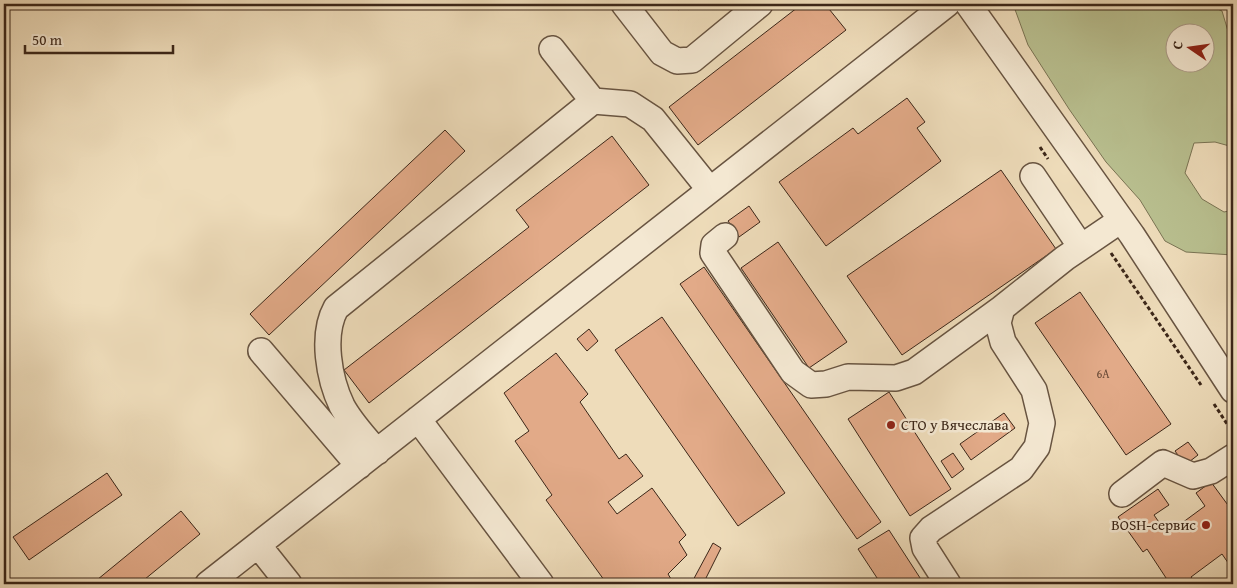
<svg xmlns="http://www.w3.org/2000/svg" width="1237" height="588" font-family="'Gentium Book Plus',serif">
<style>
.green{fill:#b9c090;stroke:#7a7454;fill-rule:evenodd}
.building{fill:#e2aa88;stroke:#3c2719}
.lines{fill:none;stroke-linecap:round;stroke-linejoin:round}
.minor-casing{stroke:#685441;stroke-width:28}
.path{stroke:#3c2719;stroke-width:3;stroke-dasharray:4 2.5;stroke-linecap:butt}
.minor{stroke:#f4e8d2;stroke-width:25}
.poi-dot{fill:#8f2418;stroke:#f4e8d2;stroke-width:2}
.labels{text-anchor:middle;stroke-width:5;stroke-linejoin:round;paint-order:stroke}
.number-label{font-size:12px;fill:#664835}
.poi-label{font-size:15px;fill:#3c2719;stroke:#f4e8d2;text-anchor:start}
</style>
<rect width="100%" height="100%" fill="#eedcba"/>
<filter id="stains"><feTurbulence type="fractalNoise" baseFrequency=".004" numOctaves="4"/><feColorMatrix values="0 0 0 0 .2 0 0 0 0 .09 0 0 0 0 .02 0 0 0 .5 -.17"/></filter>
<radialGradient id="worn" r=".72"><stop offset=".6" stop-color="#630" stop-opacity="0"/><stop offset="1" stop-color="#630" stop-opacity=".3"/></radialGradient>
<path class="green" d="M1013,4H1207L1222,11L1233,48V147L1215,142L1194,143L1185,173L1202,199L1224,212L1233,210V255L1186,252L1165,241L1140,200L1106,162L1069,109L1028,45ZM1174,32H1204V62H1174Z"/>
<path class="building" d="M673,4H687L678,10Z
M802,4H825L846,30L698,145L669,107Z
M907,98L925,122L917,128L941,161L826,246L779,182L853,128L858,134Z
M445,130L465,151L269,335L250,314Z
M612,136L649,185L369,403L344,370L529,227L516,210Z
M1001,170L1056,249L902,355L847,276Z
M749,206L760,222L739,237L728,221Z
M778,242L847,342L809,368L741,268Z
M704,267L881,522L857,539L680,284Z
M1080,292L1171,424L1126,455L1035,323Z
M662,317L785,493L738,526L615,350Z
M589,329L598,341L587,351L577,339Z
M556,353L588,394L580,402L619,459L626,454L643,476L608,502L617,514L652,488L686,535L679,542L687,555L668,574L674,584H607L546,500L552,495L515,441L529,431L504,393Z
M889,392L951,489L910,516L848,419Z
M1004,413L1015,428L971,460L960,444Z
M1188,442L1198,455L1185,465L1175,451Z
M953,453L964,469L952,478L941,461Z
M107,473L122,495L29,560L13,537Z
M1211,482L1233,512V570L1222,554L1191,577L1196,584H1170L1147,549L1143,552L1118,517L1158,489L1169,505L1154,515L1167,534L1205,506L1196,493Z
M181,511L200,534L139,584H92Z
M889,530L924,584H881L858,549Z
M713,543L721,548L703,584H691Z"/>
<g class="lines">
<g class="minor-casing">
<path id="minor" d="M624,4L662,53L677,61L692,60L760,4
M968,4L1132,235L1233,390
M552,49L593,101
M1033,176L1081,247
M725,236L714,245L713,253L793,372L811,385L826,384L848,377L896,378L914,372L1002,308
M261,351L359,466
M418,419L541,584
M377,452C365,437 351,423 342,406C329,379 321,335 336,308L593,101L630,104L653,119L710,190
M1122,494L1163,463L1193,476L1211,471L1233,457
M258,545L289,584
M208,584L947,4
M948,584L925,548L923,538L931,529L1021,469L1037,447L1042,423L1034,390L1003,342L998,323L1002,308L1065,258L1121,220"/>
</g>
<path class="path" d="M1040,147L1048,159
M1111,253L1201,385
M1214,404L1233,433"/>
<use href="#minor" class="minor"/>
</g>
<g class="poi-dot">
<circle cx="891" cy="425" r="5"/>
<circle cx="1206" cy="525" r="5"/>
</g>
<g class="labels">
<g class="number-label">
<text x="1103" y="378">6А</text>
</g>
<g class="poi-label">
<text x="901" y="430">СТО у Вячеслава</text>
<text x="1196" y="530" text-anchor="end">BOSH-сервис</text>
</g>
</g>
<rect width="1237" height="588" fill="none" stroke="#eedcba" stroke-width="20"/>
<rect x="5" y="5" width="1227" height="578" fill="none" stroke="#3c2719" stroke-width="2.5"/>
<rect x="10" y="10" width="1217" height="568" fill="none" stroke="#3c2719"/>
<g transform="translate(1190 48) rotate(283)"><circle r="24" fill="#f4e8d2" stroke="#aa9b88"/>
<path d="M0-4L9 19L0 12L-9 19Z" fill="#8f2418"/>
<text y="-8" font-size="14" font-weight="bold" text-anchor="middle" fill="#3c2719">С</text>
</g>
<path d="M25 45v8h148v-8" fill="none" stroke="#3c2719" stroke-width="2.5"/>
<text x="32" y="45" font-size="15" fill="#3c2719" stroke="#f4e8d2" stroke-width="4" paint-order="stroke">50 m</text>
<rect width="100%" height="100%" filter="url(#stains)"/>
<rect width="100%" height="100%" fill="url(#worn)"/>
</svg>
